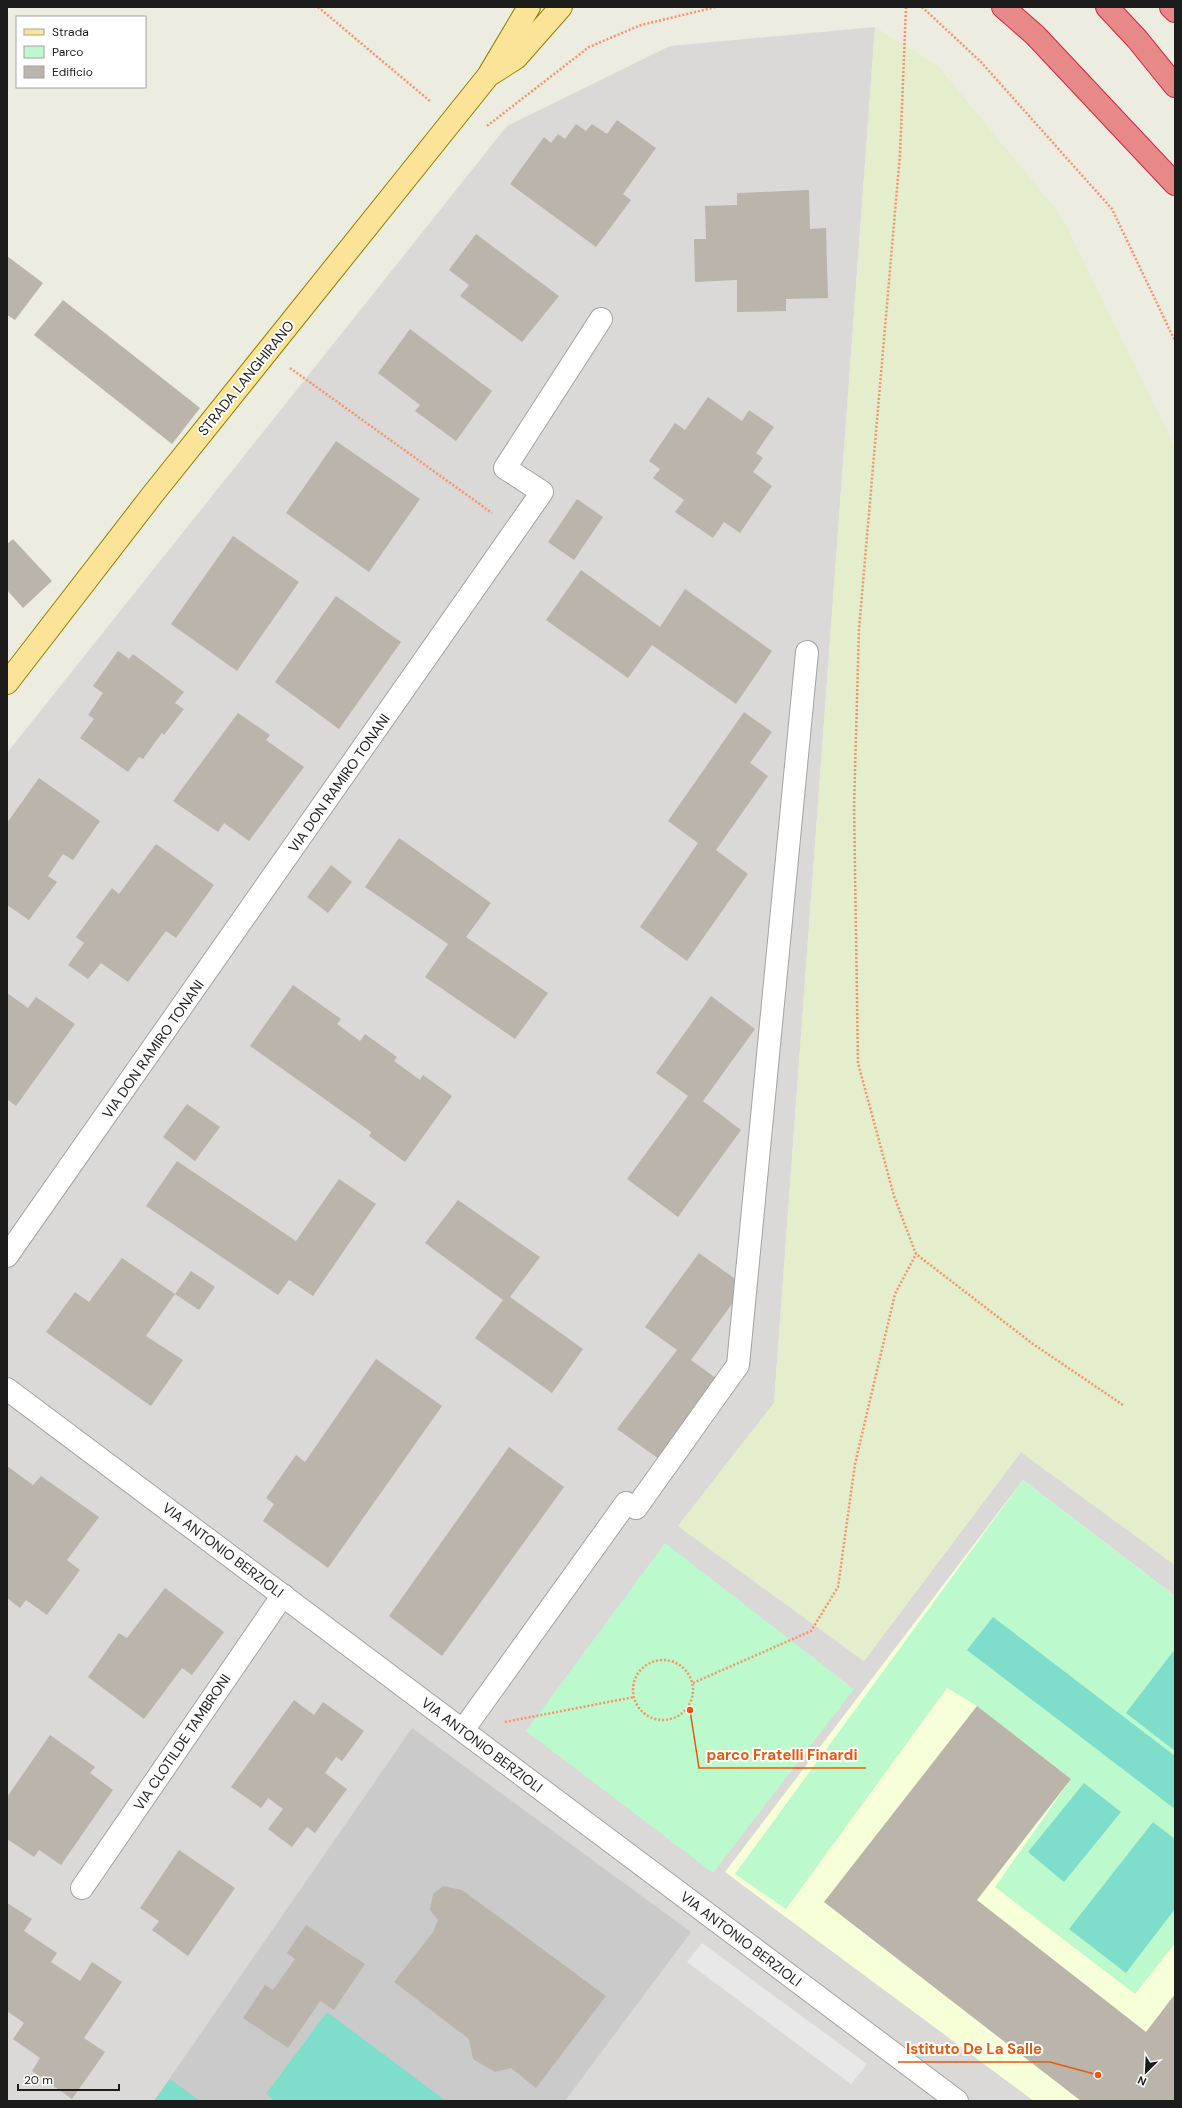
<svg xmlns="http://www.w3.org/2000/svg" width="1182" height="2108" font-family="'DM Sans',sans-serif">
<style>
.residential{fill:#dad9d8}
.education{fill:#f7ffd8}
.religious{fill:#cacaca}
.farmland{fill:#e4edcc}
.park{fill:#bcf9cd}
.pitch{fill:#7eddcb}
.parking{fill:#e8e8e8}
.building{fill:#bab4aa}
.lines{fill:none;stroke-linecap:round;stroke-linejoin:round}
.minor-casing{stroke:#a3a3a3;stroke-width:24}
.major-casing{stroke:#937f00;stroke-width:24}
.highway-casing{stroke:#d5243d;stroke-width:24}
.path{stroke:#f99266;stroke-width:2.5;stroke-dasharray:2 2;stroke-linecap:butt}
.minor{stroke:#fff;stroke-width:22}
.major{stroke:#fbe498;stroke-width:22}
.highway{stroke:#e68988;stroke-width:22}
.labels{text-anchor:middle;stroke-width:4;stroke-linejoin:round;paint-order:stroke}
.street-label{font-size:14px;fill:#1c1c1c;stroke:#fff}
.leader{fill:none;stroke:#e8590c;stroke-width:1.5}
.callout-dot{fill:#e8590c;stroke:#fff;stroke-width:1.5}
.callout-label{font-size:15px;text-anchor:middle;font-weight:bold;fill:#e8590c;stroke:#fff;stroke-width:4;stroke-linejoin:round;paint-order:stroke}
</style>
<rect width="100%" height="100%" fill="#edece1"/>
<path class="residential" d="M875,27L774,1403L678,1526L864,1661L1021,1452L1175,1565V2101H7V753L507,126L670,46Z"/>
<path class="education" d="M1023,1480L1175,1596V2101H1034L725,1872Z"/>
<path class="religious" d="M412,1728L691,1932L565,2101H154Z"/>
<path class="farmland" d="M875,27L938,66L1062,217L1175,448V1565L1021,1452L864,1661L678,1526L774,1403Z"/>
<path class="park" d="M1023,1480L1175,1596V1943L1135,1994L995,1887L1071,1779L977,1706L947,1688L786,1909L735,1874Z
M665,1543L854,1689L713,1873L526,1731Z"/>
<path class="pitch" d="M993,1617L1175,1756V1809L967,1650Z
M1175,1649V1751L1126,1713Z
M1084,1783L1121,1812L1064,1882L1028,1852Z
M1153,1822L1175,1839V1909L1126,1973L1069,1929Z
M327,2012L446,2101H275L266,2094Z
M170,2079L200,2101H154Z"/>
<path class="parking" d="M702,1943L867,2064L851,2084L687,1962Z"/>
<path class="building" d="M617,120L656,148L623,194L631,200L596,247L510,184L544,137L551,143L558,134L565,139L576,124L586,131L592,124L607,134Z
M809,190L810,229L826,228L828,298L786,299V311L737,312V280L695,282L694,239H706L705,206L737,205V193Z
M476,234L559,296L522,342L460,296L469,285L449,270Z
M7,256L43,283L15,320L7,315Z
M63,300L200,408L172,444L34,335Z
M410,329L492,391L456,441L415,411L420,405L378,373Z
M708,397L742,421L749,410L774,427L756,453L763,458L753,472L772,486L740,533L724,522L713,538L675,512L684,500L653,478L660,469L649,461L675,423L685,430Z
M336,441L420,499L369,572L286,513Z
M577,499L603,517L574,560L548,542Z
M233,536L299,582L237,671L171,624Z
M13,539L52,581L23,608L7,590V544Z
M581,570L660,627L685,589L772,651L736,704L652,645L628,678L546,620Z
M336,596L401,642L339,729L275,682Z
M118,651L129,659L133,654L184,692L175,703L184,709L164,735L162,733L143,759L139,757L128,772L80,738L94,719L88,715L103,693L93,686Z
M744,712L772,732L750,763L768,776L716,850L748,874L687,961L640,927L698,843L668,821Z
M238,713L270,735L266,740L304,767L249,841L224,823L218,832L173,801Z
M39,778L100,821L73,860L63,854L48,876L57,882L29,920L7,905V823Z
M399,838L491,903L466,937L548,993L515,1039L425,977L448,944L365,887Z
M156,844L214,885L176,938L166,931L128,982L101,963L88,979L68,965L84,943L76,937L112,888L119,894Z
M331,865L352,882L328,913L307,897Z
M293,985L341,1019L337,1024L360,1041L365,1034L397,1057L394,1061L420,1080L423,1075L452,1096L405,1162L369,1136L371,1132L250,1046Z
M7,993L28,1008L36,997L75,1024L16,1106L7,1099Z
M711,996L755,1029L703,1101L741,1130L678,1217L627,1179L688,1096L656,1073Z
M187,1104L220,1127L195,1161L163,1137Z
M177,1161L296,1241L339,1179L376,1204L313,1296L289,1280L278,1295L146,1206Z
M458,1200L540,1257L510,1297L583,1349L552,1393L475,1338L503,1300L425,1243Z
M699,1253L745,1286L691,1360L724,1384L666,1464L617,1429L677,1350L645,1327Z
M122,1258L175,1294L146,1336L183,1360L151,1406L46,1332L75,1292L89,1302Z
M191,1271L215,1287L199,1310L175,1294Z
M376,1359L442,1406L328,1568L263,1521L274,1504L266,1498L296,1455L305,1462Z
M509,1447L564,1487L442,1656L389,1616Z
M7,1466L33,1485L41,1476L99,1517L67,1560L80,1570L47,1615L26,1600L20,1608L7,1598Z
M165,1588L224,1632L192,1675L182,1668L144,1719L88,1677L119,1633L127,1638Z
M294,1700L314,1715L323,1702L364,1731L342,1761L336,1757L325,1773L347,1789L315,1833L307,1827L292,1847L268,1829L283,1809L268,1798L261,1808L231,1787Z
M977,1706L1071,1779L977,1900L1146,2032L1175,1994V2101H1081L824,1902Z
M50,1735L95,1767L90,1773L113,1790L61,1865L39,1850L34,1857L7,1839V1797Z
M179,1850L235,1888L188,1956L152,1930L159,1921L140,1908Z
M443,1886L462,1890L606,1996L536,2088L511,2068L495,2072L473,2059L469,2039L394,1982L433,1932L438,1920L430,1910L433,1894Z
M7,1903L32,1919L24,1931L57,1953L51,1962L80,1981L92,1962L122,1982L84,2038L105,2052L72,2099L32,2071L40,2058L13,2039L24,2023L7,2011Z
M306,1925L365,1964L334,2010L320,2001L288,2048L243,2018L265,1985L273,1990L295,1959L287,1953Z"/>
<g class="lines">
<g class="minor-casing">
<path id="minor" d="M7,1256L542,492L505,468L601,319
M7,1389L957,2101
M463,1730L626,1503L636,1508L738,1365L807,652
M82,1888L283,1595"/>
</g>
<g class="major-casing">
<path id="major" d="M491,74L516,58L561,7
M7,683L153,494L488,76L529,7"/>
</g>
<g class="highway-casing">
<path id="highway" d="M1003,7L1035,35L1175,184
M1107,7L1137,39L1175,86
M1171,7L1175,11"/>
</g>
<path class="path" d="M318,7L431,102
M906,7L900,154L859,629L854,806L858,1063L894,1196L916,1254L1033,1344L1123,1405
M922,7L981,62L1112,209L1175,341
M487,126L589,47L641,25L716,7
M290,368L492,513
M633 1690a30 30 0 1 1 60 0a30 30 0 1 1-60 0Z
M693,1683L811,1631L838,1587L855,1464L895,1294L916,1254
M505,1722L634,1697"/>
<use href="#minor" class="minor"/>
<use href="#major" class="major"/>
<use href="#highway" class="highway"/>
</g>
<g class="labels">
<g class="street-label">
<text transform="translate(246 378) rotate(-51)" y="5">STRADA LANGHIRANO</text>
<text transform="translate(339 783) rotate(-55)" y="5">VIA DON RAMIRO TONANI</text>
<text transform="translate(153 1049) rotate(-55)" y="5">VIA DON RAMIRO TONANI</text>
<text transform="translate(223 1550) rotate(37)" y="5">VIA ANTONIO BERZIOLI</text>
<text transform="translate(182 1742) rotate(-56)" y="5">VIA CLOTILDE TAMBRONI</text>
<text transform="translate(482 1745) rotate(37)" y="5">VIA ANTONIO BERZIOLI</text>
<text transform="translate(741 1939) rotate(37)" y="5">VIA ANTONIO BERZIOLI</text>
</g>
</g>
<path class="leader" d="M690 1710L699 1768H866M1098 2075L1050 2062H898"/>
<g class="callout-dot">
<circle cx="690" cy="1710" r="4"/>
<circle cx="1098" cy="2075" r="4"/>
</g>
<g class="callout-label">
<text x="782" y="1760">parco Fratelli Finardi</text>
<text x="974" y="2054">Istituto De La Salle</text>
</g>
<rect width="1182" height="2108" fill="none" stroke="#1c1c1c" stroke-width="16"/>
<rect x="16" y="16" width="130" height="72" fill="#ffffff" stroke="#a4a4a4"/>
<rect x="24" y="29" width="20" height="6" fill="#fbe498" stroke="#a4a4a4"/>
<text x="52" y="36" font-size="12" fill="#1c1c1c">Strada</text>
<rect x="24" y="46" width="20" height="12" fill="#bcf9cd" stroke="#a4a4a4"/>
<text x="52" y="56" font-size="12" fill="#1c1c1c">Parco</text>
<rect x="24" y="66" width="20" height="12" fill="#bab4aa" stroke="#a4a4a4"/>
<text x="52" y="76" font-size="12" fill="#1c1c1c">Edificio</text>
<g transform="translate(1146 2072) rotate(204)" stroke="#ffffff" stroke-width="3" paint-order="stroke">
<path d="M0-3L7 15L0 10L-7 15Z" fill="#1c1c1c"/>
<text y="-6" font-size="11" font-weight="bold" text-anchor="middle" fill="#1c1c1c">N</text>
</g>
<path d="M18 2084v6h101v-6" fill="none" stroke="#1c1c1c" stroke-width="2"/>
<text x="24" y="2084" font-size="12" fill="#1c1c1c" stroke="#ffffff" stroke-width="3" paint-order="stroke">20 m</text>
</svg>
